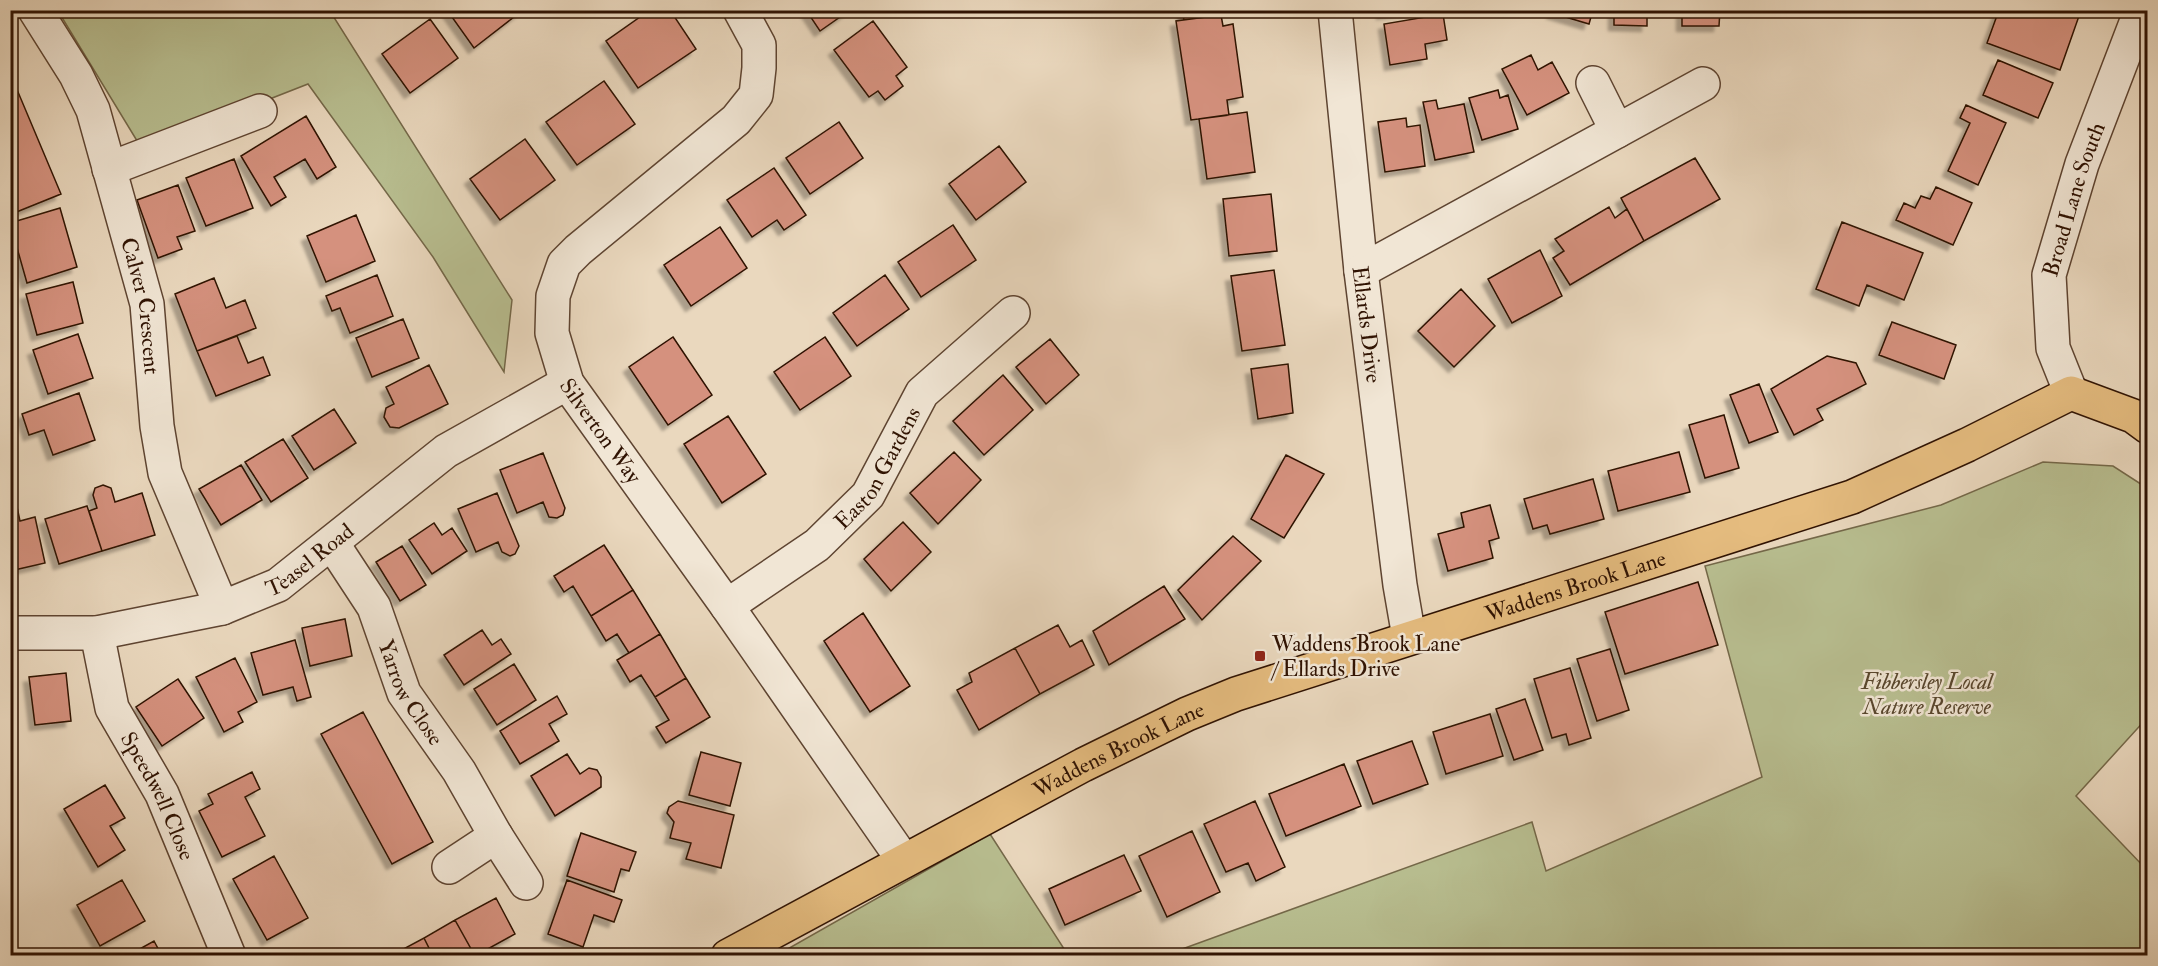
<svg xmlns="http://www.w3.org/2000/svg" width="2158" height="966" font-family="'IM FELL Double Pica',serif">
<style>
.green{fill:#b8be90;stroke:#746849;stroke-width:1.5}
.building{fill:#d5917e;stroke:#2f1202;stroke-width:1.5;filter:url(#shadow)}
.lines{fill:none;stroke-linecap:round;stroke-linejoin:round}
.minor-casing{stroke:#5e4431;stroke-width:36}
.major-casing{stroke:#2f1202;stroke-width:36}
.minor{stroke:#f1e6d5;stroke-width:33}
.major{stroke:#e5bc7f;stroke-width:33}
.poi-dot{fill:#8f2418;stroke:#f1e6d5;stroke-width:2}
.labels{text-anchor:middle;stroke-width:5;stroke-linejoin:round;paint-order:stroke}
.street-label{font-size:22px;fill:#2f1202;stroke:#f1e6d5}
.poi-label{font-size:22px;fill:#2f1202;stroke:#f1e6d5;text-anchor:start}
.park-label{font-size:22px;font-style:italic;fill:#58462d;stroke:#f1e6d5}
</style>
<defs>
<filter id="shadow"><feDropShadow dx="-5.5" dy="5.5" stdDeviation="1.5" flood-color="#0004"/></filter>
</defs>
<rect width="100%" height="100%" fill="#ead8be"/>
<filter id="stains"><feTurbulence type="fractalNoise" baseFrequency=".00333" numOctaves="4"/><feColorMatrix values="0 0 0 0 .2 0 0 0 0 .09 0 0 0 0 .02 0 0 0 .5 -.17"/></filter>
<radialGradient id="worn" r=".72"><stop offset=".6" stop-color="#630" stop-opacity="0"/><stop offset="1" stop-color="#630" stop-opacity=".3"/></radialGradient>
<path class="green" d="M58,11H330L512,300L504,372L433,257L308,84L142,149Z
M2043,462L2113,466L2147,488V718L2076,796L2147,870V955H1152L1174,952L1532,822L1546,871L1762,777L1705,566L1941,505Z
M990,834L1068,955H777Z"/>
<path class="building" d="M447,10H523L474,48Z
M650,10H670L696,49L638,88L606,41Z
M806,10H850L820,31Z
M1182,10H1221V15L1184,20Z
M1382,10H1412L1382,14Z
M1553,10H1593L1589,24L1552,13Z
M1614,10H1647V26L1614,25Z
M1682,10H1720L1719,26H1682Z
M1999,10H2063L2079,16L2060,70L1987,43Z
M1443,14L1447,40L1425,44L1427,59L1390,65L1384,24Z
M1221,15L1223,26L1233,24L1243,97L1227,100L1229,115L1191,120L1176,21Z
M430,19L458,58L410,93L382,54Z
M873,21L907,67L896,76L903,86L885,100L878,91L869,97L834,50Z
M1531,55L1538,70L1552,62L1569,93L1527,115L1502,69Z
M1998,60L2053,83L2038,118L1983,95Z
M10,73L61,194L14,213L10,205Z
M604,81L635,124L577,165L546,122Z
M1498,90L1500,98L1508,95L1518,129L1482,140L1469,98Z
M1436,100L1438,109L1464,104L1474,152L1435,160L1423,102Z
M1966,105L2006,123L1978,185L1948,171L1970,123L1960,118Z
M1247,112L1255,172L1207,179L1199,119Z
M306,116L336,167L317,179L305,159L274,177L286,197L271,206L241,156Z
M1406,118L1407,127L1420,125L1425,166L1385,172L1378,122Z
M839,122L863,158L810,194L786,158Z
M525,139L555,180L500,220L470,179Z
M999,146L1026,182L976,220L949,184Z
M1695,158L1720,199L1644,241L1621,198Z
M234,159L253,208L206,226L186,178Z
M774,168L806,215L784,230L777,220L752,237L727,200Z
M178,185L195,231L177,237L182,249L158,258L137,200Z
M1936,187L1972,203L1953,245L1896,220L1904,203L1915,208L1921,196L1930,199Z
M1271,194L1277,251L1229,256L1223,199Z
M1609,207L1615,218L1627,209L1644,241L1570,285L1553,258L1564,251L1555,239Z
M60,208L77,267L27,283L10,223Z
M356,215L375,261L326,282L307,236Z
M1842,222L1923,253L1904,300L1867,285L1859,306L1816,289Z
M953,225L976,260L921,297L898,262Z
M720,227L747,268L691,306L664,265Z
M1540,250L1562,296L1512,323L1488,279Z
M1274,270L1285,345L1242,351L1231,276Z
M377,275L393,316L350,333L340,308L332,311L326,296Z
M885,275L909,309L857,346L833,313Z
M214,278L226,308L245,300L256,328L197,351L175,294Z
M73,282L83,323L37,335L26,294Z
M1461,289L1495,326L1454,367L1418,331Z
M403,319L419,358L372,377L356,338Z
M1892,322L1956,345L1944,379L1879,355Z
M78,334L93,378L48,394L33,350Z
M237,336L248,363L263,357L270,375L216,396L197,351Z
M673,337L712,395L668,425L629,367Z
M825,337L851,376L800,410L774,372Z
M1050,339L1079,375L1046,404L1016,367Z
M1827,356L1856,363L1866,384L1817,409L1823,420L1794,435L1771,389Z
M1288,364L1293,413L1258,419L1251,369Z
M429,365L448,404L399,428L390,427L384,417L386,408L394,404L386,387Z
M1003,375L1033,410L984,455L953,421Z
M1759,384L1778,432L1749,443L1730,395Z
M79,393L95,440L53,455L44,430L29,435L22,414Z
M334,409L356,443L314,470L292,436Z
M1724,415L1739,468L1705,478L1689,425Z
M728,416L766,474L722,503L684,444Z
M283,439L308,478L271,502L245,462Z
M954,452L981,480L938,524L910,493Z
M1679,452L1690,492L1618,511L1608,471Z
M543,453L565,508L563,515L557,518L549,517L543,502L517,513L500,470Z
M1286,455L1324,474L1284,538L1251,519Z
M241,465L262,500L221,525L199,489Z
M1593,479L1604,519L1550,534L1547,525L1533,529L1524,499Z
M103,485L111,488L115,502L142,493L155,535L102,551L89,511L97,508L93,495L95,488Z
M497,493L519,546L515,554L510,556L502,552L498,542L476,552L458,509Z
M1490,505L1499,538L1489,541L1493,558L1448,571L1438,534L1464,527L1461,513Z
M87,506L102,551L59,564L45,519Z
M17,507L20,521L35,517L45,563L10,571V508Z
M903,522L931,552L891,591L864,559Z
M434,523L442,535L452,528L467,551L432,574L409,540Z
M1233,536L1261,561L1202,620L1178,590Z
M604,545L633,590L591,616L573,586L564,592L554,576Z
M402,546L426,585L400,601L376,562Z
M1698,582L1718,645L1625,674L1605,612Z
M1164,586L1185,619L1109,665L1093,631Z
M633,590L660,634L629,653L617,634L606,641L591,616Z
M863,613L910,686L870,712L824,641Z
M345,619L352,656L310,666L302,628Z
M1058,625L1070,647L1082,640L1094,665L1040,694L1015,648Z
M482,630L492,645L501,639L511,654L464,685L444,655Z
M660,634L686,678L655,697L641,675L630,682L617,660Z
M295,640L311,697L297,701L293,687L263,695L251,653Z
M1015,648L1040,694L979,730L957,690L972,682L969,673Z
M1610,649L1629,710L1597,721L1577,659Z
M235,658L257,702L238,712L243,722L224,732L196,677Z
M514,664L536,700L497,725L474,689Z
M1570,668L1591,738L1569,745L1566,734L1552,738L1534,679Z
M66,673L71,721L35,725L29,677Z
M686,678L710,717L666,743L656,727L669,720L655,697Z
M178,679L204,718L162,746L136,707Z
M557,696L567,714L549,724L559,741L520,764L500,731Z
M1525,699L1543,750L1514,760L1496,709Z
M363,712L433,842L392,864L321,734Z
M1490,714L1503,756L1446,774L1433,732Z
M1412,741L1428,784L1373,804L1357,761Z
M701,752L741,763L730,806L689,795Z
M567,754L580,774L589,768L597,770L601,777V787L555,816L531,776Z
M1344,764L1361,806L1286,836L1269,794Z
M252,772L260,789L245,797L265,836L222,857L199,811L213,804L208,794Z
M105,785L125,818L110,826L125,850L98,867L64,809Z
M678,801L734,815L721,868L686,859L691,843L670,838L674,822L667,813L669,807Z
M1255,801L1285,867L1256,881L1248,863L1226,872L1204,824Z
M1192,831L1220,892L1167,917L1139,856Z
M581,833L636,852L629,871L621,869L614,892L567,876Z
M1124,855L1141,891L1065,925L1049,889Z
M274,856L308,918L267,940L233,879Z
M122,880L145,921L100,946L77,905Z
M567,880L622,900L614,922L594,915L583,947L548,934Z
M496,898L515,934L475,956L455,920Z
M455,920L475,956H433L424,938Z
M424,938L433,956H398L396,953Z
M154,941L162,956H127Z"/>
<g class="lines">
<g class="minor-casing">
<g id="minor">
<path id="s1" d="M35,10L76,75L93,110L147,304L157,426L165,473L222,608"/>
<path id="s2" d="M740,10L759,45V68L756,95L736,120L578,250L564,264L553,296L552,333L567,383L727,606L904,861"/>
<path id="s3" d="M1335,10L1361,271L1400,585L1409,637"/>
<path d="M1593,83L1617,131"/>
<path d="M109,169L260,111"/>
<path d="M1361,271L1703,84"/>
<path id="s4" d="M2071,393L2053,348L2049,275L2082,164L2141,10"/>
<path id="s5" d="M332,543L374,607L404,693L459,771L496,836L526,883"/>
<path id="s6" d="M727,606L817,545L868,495L922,393L1013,313"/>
<path id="s7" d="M10,633H97L222,608L278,585L446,451L567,383"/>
<path id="s8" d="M97,633L112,708L162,794L229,956"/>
<path d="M449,867L496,836"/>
</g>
</g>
<g class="major-casing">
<g id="major">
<path id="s9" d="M728,956L1083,765L1187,714L1236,694L1852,497L1967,445L2071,393L2133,416L2148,427"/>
</g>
</g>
<use href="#minor" class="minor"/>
<use href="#major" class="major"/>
</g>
<rect class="poi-dot" x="1254" y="650" width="12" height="12" rx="3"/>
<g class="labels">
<g class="street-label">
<text dy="8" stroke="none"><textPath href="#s4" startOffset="201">Broad Lane South</textPath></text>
<text dy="8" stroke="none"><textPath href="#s1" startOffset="318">Calver Crescent</textPath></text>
<text dy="8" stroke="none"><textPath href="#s3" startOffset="316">Ellards Drive</textPath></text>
<text dy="8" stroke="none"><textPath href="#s2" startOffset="528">Silverton Way</textPath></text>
<text dy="8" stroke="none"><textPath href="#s6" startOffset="208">Easton Gardens</textPath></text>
<text dy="8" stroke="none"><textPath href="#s7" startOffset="315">Teasel Road</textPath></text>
<text dy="8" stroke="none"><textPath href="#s9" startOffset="928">Waddens Brook Lane</textPath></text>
<text dy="8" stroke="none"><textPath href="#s5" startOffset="170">Yarrow Close</textPath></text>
<text dy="8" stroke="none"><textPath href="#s9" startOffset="442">Waddens Brook Lane</textPath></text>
<text dy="8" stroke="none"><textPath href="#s8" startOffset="176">Speedwell Close</textPath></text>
</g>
<g class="poi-label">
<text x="1272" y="651">Waddens Brook Lane<tspan x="1272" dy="25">/ Ellards Drive</tspan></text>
</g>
<g class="park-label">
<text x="1927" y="689">Fibbersley Local<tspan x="1927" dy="25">Nature Reserve</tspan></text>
</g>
</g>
<rect width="2158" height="966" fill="none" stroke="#ead8be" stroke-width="36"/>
<rect x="12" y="12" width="2134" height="942" fill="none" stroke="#2f1202" stroke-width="3"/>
<rect x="18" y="18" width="2122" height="930" fill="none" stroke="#2f1202" stroke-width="1.5"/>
<rect width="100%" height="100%" filter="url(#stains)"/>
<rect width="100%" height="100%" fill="url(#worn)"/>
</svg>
